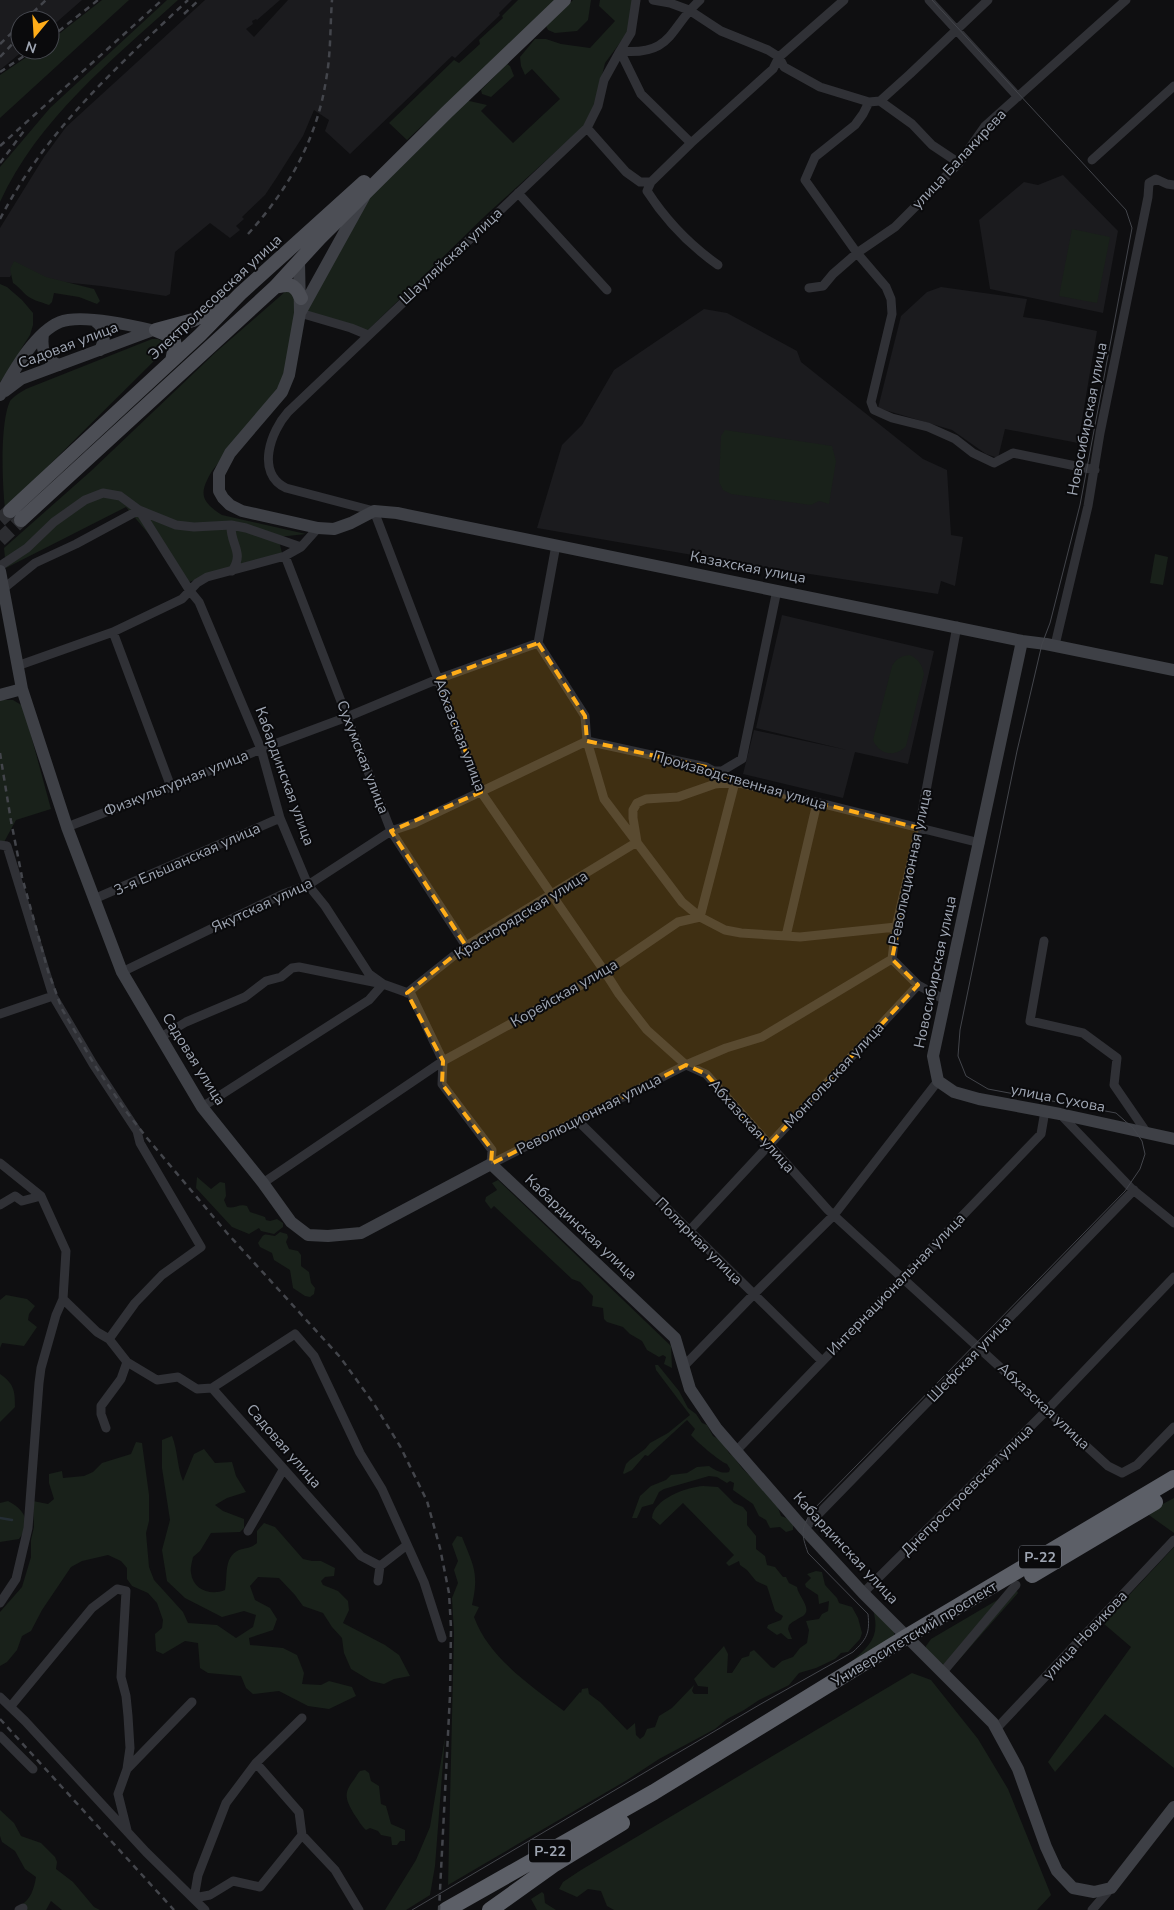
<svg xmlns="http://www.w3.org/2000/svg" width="1174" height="1910" font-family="'Nunito Sans',sans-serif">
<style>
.built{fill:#1b1b1e}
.green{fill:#19211a}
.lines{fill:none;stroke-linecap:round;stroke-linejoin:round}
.stream{stroke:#252e35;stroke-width:2.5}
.primary-tunnel{stroke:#2c2d31;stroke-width:14;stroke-dasharray:14 7;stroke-linecap:butt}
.street{stroke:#303136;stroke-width:9}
.secondary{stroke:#3e4046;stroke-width:12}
.primary{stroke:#4c4e55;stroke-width:14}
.highway{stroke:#5c5f67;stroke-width:16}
.tram{stroke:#43454b;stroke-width:1}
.rail{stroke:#43454b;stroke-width:2.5;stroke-dasharray:6 5;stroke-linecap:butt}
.marked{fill:#ffad19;fill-opacity:0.2;stroke:#ffad19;stroke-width:4;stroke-dasharray:10 6;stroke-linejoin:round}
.labels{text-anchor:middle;stroke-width:4;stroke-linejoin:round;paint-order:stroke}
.shield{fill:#0a0a0c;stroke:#727781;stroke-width:1}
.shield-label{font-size:14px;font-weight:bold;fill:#9fa6b3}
.street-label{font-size:15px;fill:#9fa6b3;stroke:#0a0a0c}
</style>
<rect width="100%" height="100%" fill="#0f0f11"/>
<path class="built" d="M0,0H82L50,28V20H20V50H24L0,70Z
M205,0H280L257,20L256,19L252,21L253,24L246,29L254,37L288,0H512L499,13L500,15L455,58L452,56L350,154L325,131L329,120L314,110L303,136L277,177L265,195L242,217L244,219L236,226L240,230L230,238L210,223L175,252L170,294L166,296L101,286L24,278L17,264L10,277H0V228L44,157L66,127Z
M1063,175L1118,231L1103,313L990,289L979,220L1024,182L1038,185Z
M941,287L1027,299L1023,317L1044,320L1097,331L1078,443L1005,429L998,458L986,454L952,430L878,408L901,316L927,292Z
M704,309L727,313L797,351L801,362L923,459L947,470L951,535L963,537L955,586L941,581L938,594L727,561L537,528L562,445L582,425L614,370Z
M782,615L934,651L908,764L855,752L843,798L743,774L754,730L847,750L756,728Z"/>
<path class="green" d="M102,0H129L0,118V75L37,50H50V41Z
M167,0H178C112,60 38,119 0,202V167L50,108Z
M518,0H557L407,140L389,123L454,60L459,63L480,44L479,40L503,18L502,16Z
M573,0H591L588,20L577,31L555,33L548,30L546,26Z
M600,0H634L628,32L605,63L595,105L584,126L486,215L366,332L305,311L368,197L465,100L487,105L481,111L513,143L560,99L532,69L525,75L521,66L520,57L535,39H546L561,44L590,48L615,21L599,6Z
M507,64L510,66L514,76L491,97L482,94L481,90Z
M1072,229L1110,237L1097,303L1059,296Z
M14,261L46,277L94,289L100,301L97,304L79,297L54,293L52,302L49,305C41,302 31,300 25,294C21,290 18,286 13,283L10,269Z
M0,284L7,287L22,300L33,313V325L30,335L21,349L17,359L0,382Z
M286,291H291L296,298L289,365L280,385L212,471C199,493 200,501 222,515L306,534L278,537L282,553L189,582L126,507L6,568L4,548L91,471L216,352Z
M152,339H158L163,342L164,348L161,354L5,509C2,481 0,423 10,401C14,396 21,392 26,389Z
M725,430L832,446L836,461L829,504L819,501L811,505L731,494L723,490L719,482L721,436Z
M1155,554L1168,557L1163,585L1150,583Z
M910,655C919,660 922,664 924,674L906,746C896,757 880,756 873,740L892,666C897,658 901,656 910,655Z
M0,700H13L23,706L51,809L16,820L3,844H0Z
M197,1177L211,1189L220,1182L225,1183L226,1196L224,1200L227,1207C234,1209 240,1203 247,1206L250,1212L265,1217L266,1220L270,1221L277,1219L283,1223V1227L274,1234L261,1231L259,1228L249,1234L232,1227L196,1188Z
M498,1180L671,1346L672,1368L664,1364L666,1357L663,1355L659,1357L647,1350L642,1341L630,1334L623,1327L607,1322L604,1319L603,1308L592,1306L593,1296L580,1282L572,1279L494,1206L491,1209L485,1201L486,1197L497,1190L492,1183Z
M280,1232L287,1234L288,1237L286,1242L289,1249L298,1251L301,1255V1266L309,1272L311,1283L315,1288L314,1294L310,1297L305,1296L293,1288L290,1270L274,1260L272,1253L260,1247L258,1243C265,1232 263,1234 275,1236Z
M6,1295L27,1299L35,1306L29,1314L28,1320L37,1327L24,1346L2,1343L0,1348V1300Z
M655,1365H658L679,1391L688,1408L696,1414L702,1423L707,1425L713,1436L722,1441L729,1453L733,1456L742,1468L770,1496L771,1500C777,1503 779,1510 781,1516L789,1519L793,1525V1530L786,1532L780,1527L770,1528L766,1520L759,1516L753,1504L733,1490L734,1483L730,1481L727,1483L717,1477L709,1476L664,1489L659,1492L653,1504L642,1507L637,1518H632L640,1496L651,1486L666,1480L671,1475L687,1473L697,1467L709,1466C715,1470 721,1474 729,1472L730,1469L727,1464C719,1461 696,1441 691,1435L695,1429L687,1420L648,1456L645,1455L632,1470L624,1474L623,1473L626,1464L630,1460L645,1449L650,1443L668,1433L690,1415L656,1370Z
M0,1374C14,1384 15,1390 15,1407L0,1422Z
M172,1436C178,1451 177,1467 183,1481L194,1454L204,1449L215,1463L232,1462L236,1476L246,1492L227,1498L215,1505L223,1511L244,1519V1528L240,1532L211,1533L200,1551L193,1557C192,1562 190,1568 191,1573C193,1590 211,1596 225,1590C228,1577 223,1557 239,1550C247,1547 248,1550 257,1543V1531L264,1523L275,1527L303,1559L312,1561H321L335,1568L334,1576L325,1577L321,1581L323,1585L338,1591L348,1601L349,1610L343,1623L385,1645L399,1655L410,1676L394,1679L384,1684L371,1681L351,1669L344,1653L342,1638L332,1627L323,1613L303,1606L295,1595L279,1578L258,1577L250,1586L255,1600L270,1608L277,1619L273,1630L249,1638L250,1645L283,1648L297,1655L304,1673L302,1684L321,1685L329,1681L352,1687L356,1696L329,1709L308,1706L279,1691L253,1694L246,1688L241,1676L208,1673L200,1668L198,1643L185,1641L163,1654L156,1651L155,1634L162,1628L163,1620L157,1603L148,1593L132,1586L127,1579V1568L121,1561L108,1555L82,1561L71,1567L42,1610L31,1631L22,1636L17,1650L7,1662L0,1666V1612L22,1587L31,1557V1540L34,1527L33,1501L48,1504L54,1499L49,1483V1474L62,1471L63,1478L84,1476L93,1472L102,1463L131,1454L136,1442L142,1443L149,1495V1521L146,1533L149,1567L154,1580L183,1612L188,1623L217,1625L236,1638L253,1627L256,1615L244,1611L222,1617L185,1598L167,1581L162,1550L170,1520L162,1468V1440Z
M703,1486L718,1487L734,1503L743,1507L747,1512V1525L756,1536V1549L765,1556L767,1565L775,1567L783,1577H786L789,1583L797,1587C798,1596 813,1609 803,1616C798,1619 793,1621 789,1625L788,1629L792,1639H788L781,1633L777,1635L767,1628L768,1625L781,1620L783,1616L775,1611L767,1586L756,1581L747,1570L740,1565L739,1561L729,1566L726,1563L734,1555L683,1503L660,1525L652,1518C653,1499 687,1487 703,1486Z
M1174,1498V1533L1146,1513Z
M8,1501C25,1510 32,1522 19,1539L0,1542V1503Z
M457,1536L462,1537C474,1567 479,1573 472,1605L479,1607L474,1617C489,1658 530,1685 564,1711L580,1692L581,1693L582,1689L588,1688L589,1694L600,1702L627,1730L635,1723L636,1735L640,1739L644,1736L647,1729L655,1727L659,1716L672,1708L694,1685L692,1691L694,1694H708V1687L698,1686L694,1679L724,1646L728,1654L727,1673H732L742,1658L749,1656L750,1652L754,1650L771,1667L774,1668L782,1661L793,1657L800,1648L807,1643L809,1630L806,1621L819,1619L822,1614L828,1611L829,1601L819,1604L818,1595L806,1587L805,1584L811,1578L807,1574L816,1571L822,1572L825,1585L837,1598L839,1603L852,1607L858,1618L862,1633L860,1639L848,1652L841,1653L835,1659L816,1668L799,1673L789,1685L759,1700L744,1710L727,1719L715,1729L659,1759L627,1780L448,1885L454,1633L452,1598L458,1583L454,1570L458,1561L452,1544Z
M1174,1547V1768L1105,1714L1055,1772L1048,1762L1131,1647L1103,1623Z
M1016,1589L1018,1593L950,1670L926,1650V1646L931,1639Z
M872,1606L894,1631V1636L851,1662C872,1644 881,1635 872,1606Z
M912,1673L931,1680L978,1739L1008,1789L1051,1895L1037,1910H614L607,1906L601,1891L588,1889L577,1897L559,1889L563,1882L581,1870Z
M445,1737L435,1866L430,1895L406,1910H385L416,1860L430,1827Z
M365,1770L369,1773L371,1781L379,1786L381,1804L386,1806L391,1824L405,1830V1841H400L397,1845H392L391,1837L381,1835L378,1831L370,1828L366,1830C360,1824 359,1821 354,1814C346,1800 343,1794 353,1781C356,1777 357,1774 360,1771Z
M0,1810L14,1823L21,1836L41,1843L55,1857L57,1862L56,1869L73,1882L94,1907L100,1910H62L51,1901L46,1910H21L20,1906C31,1899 34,1889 36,1877L25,1869L15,1851L2,1842L0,1836Z
M542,1892L544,1894L545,1903L556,1910H537L531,1899Z"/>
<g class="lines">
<path class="stream" d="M0,1518L12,1520"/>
<path class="primary-tunnel" d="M0,520L10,511
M0,540L21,520"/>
<path class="street" d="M636,0L631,33L620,51L641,94L691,143
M653,0L670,3L689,10L721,31L768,50L779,57L784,67L820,87L869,102L880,101L912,124L932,145L959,163
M700,0C669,28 673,56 620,51L604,80L598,106L587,128L288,412C271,431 255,473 286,488L374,511L481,792L605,972L619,994L647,1030L686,1065L706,1074L828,1210L1108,1466L1122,1473L1137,1465L1174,1427
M929,0L1018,97
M880,101L910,74L988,0
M869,102L863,114L855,125L815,157L805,180L857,253L886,287L891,299L892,314L871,402L874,410L892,418L928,427L955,439L973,453L994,463L1013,453L1095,470
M587,128L626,172L640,182H651L647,191C665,219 691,246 718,265
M1092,160L1174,86
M651,182L691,143L773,69L779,57L844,0
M518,193L607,290
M809,288L823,286L833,274L857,253L895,227L959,163L985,126L1126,0
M300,313L351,328L368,335
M231,525C230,545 245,552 232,571
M556,545L538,643L585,716L587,741L604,799L682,902L700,917L725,930L741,933L786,936L800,937L896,927
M285,556L391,831L466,946
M0,566L27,548L54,522L85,500L103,493L120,496L139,510L176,525L194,527L231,525L246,528L301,547
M3,589L35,563L76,544L139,510L190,591L199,602L261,749L280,818L308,885L325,906L369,974L383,984L411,994L443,1061L442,1084L492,1150L491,1164
M113,632L171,787
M1055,645L1088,506L1100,433L1148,197L1149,183L1156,179L1167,184L1174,185
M17,666L113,632L182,599L197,583L207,577L285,556L301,547L318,528
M587,741L706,767L735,782L980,843
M713,771H722L742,759L777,590
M67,827L171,787L261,749L347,717L438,679L538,643
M0,845L7,846L53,996L93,1064L137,1131L140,1143L201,1247L162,1275L135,1303L109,1339
M94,899L280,818
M786,936L817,803
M1044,941L1030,1021L1083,1033L1117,1058L1114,1085L1147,1133
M892,959L896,927L919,828L957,626
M892,959L918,985L945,1000
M122,972L283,894L308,885L391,831L415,823L587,741
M407,993L466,946L637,842L633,818V810L637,803L646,799L678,797L715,784L735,782L700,917
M0,1014L53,996
M161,1037L186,1022L245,997L266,981L281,977L292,968L299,967L383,984L369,1000L202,1107
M1060,1114L1132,1189L1174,1223
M577,1120L822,1361
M0,1163L41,1196L66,1251L63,1299L56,1315L41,1368L39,1383L28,1528L16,1579L0,1603
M491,1164L686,1065L726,1048L762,1037L892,959
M263,1183L443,1061L605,972L678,922L700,917
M0,1205L15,1196L22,1201L41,1196
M689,1231L918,985
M63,1299L97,1332L109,1339L127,1362L157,1380L178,1377L197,1389L212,1388L361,1556L380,1566
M683,1367L754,1294L834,1215L938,1081
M212,1388L295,1334L314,1356L360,1453L382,1489L424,1582L442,1638
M106,1428L101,1414V1406L121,1379L127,1362
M736,1451L1041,1134L1045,1111
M804,1529L1134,1190
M248,1531L283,1470
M378,1581L380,1566L407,1545
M863,1593L1047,1410L1174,1277
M942,1673L1016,1585
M0,1697L25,1721L146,1852L205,1910
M11,1706L92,1608L117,1589L126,1591L121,1677L126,1696L128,1716L130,1748L127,1769
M302,1718L256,1763L226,1803L198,1875L194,1898L210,1895L233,1881L260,1887L302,1835L335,1870L359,1910
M996,1729L1174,1540
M0,1736L33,1769
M256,1763L299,1812L302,1835
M127,1830L118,1794L127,1769L192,1702
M19,1910L23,1908
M1092,1910L1111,1888"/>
<path class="secondary" d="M299,261L300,313L289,375L282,392L230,453L219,474V491L223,498L230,505L242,511L318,528L334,529L351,523L374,511L397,513L1022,641L1046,644L1174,670
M301,311L364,197
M95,321C106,329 106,338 100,350
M43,334C41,350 44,359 59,365
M5,391L21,379L153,330
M0,395C13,372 35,332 60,322C80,314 130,325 151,330
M0,571L22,689L67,827L122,972L202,1107L263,1183L291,1222L308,1235L328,1236L361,1233L491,1164L675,1338L690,1389L717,1429L804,1529L863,1593L993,1723L1018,1769L1046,1847L1057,1871L1073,1888L1094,1892L1111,1888L1174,1807
M1022,641L933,1056L938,1081L954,1092L979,1099L1060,1114L1174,1139
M0,695L22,689"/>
<path class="primary" d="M275,287C290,283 295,284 301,298
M156,330L193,320L225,304
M156,330L173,337L175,346L172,361
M10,511L200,335L240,294L364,182
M21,520L275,287L320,238L447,112L564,0"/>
<path class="highway" d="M1032,1575L1155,1502
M446,1910L654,1792L906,1637L1174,1478
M490,1910L553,1865L622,1823"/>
<path class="tram" d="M412,1910L759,1705L853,1652C867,1639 870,1633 868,1614L808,1553C801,1533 801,1530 811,1512L1125,1191L1140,1169L1145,1154L1142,1141L1133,1128L1116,1113L988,1089L966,1076L958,1056L960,1030L1017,751L1042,644L1050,623L1080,505L1132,228L1126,210L932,0"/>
<path class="rail" d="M184,14L199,0
M25,20L46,0
M50,38L98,0
M0,44L20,25
M0,57L20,36
M0,72L33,50
M0,146L162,0
M0,163L24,131
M0,219C47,129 116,68 188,0
M248,234C288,190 317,139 326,80C331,54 330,26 332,0
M0,753L11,821L22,877L48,971L62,1009L94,1064L125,1110L147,1138L227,1233L340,1357L374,1404L400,1446L427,1501L440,1548L449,1593L451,1628L450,1695L439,1910
M0,1719L174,1910"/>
</g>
<path class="marked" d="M538,643L585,716L587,741L706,767L735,782L919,828L892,959L918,985L769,1145L706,1074L686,1065L491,1164L492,1150L442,1084L443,1061L407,993L466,946L391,831L481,792L438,679Z"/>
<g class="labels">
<g class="shield">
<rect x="1019" y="1545.5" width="42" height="23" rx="4"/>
<rect x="529" y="1839.5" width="42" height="23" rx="4"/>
</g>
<g class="shield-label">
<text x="1040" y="1562">Р-22</text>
<text x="550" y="1856">Р-22</text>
</g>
<g class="street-label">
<text transform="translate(959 159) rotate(-47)" y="5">улица Балакирева</text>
<text transform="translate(451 256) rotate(-43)" y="5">Шауляйская улица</text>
<text transform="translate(215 297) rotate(-43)" y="5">Электролесовская улица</text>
<text transform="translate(68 345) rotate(-21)" y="5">Садовая улица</text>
<text transform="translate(1087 419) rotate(-79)" y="5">Новосибирская улица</text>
<text transform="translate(748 567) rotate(11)" y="5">Казахская улица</text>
<text transform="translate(460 735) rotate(69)" y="5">Абхазская улица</text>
<text transform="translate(363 757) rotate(69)" y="5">Сухумская улица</text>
<text transform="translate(285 776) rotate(70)" y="5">Кабардинская улица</text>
<text transform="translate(740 780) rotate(16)" y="5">Производственная улица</text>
<text transform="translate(176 783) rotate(-22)" y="5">Физкультурная улица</text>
<text transform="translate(187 859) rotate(-24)" y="5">3-я Ельшанская улица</text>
<text transform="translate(910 867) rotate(-78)" y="5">Революционная улица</text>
<text transform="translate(262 905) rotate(-25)" y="5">Якутская улица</text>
<text transform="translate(521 915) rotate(-32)" y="5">Краснорядская улица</text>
<text transform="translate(935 972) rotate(-78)" y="5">Новосибирская улица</text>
<text transform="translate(564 993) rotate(-30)" y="5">Корейская улица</text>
<text transform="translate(194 1059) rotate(58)" y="5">Садовая улица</text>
<text transform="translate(834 1075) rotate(-47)" y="5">Монгольская улица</text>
<text transform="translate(1058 1098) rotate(11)" y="5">улица Сухова</text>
<text transform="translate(589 1114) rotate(-27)" y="5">Революционная улица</text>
<text transform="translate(752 1126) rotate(48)" y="5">Абхазская улица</text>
<text transform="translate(581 1227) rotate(43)" y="5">Кабардинская улица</text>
<text transform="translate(699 1241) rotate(45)" y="5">Полярная улица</text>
<text transform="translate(896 1284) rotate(-46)" y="5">Интернациональная улица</text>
<text transform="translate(969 1359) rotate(-46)" y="5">Шефская улица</text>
<text transform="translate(1044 1406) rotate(43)" y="5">Абхазская улица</text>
<text transform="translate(284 1446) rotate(49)" y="5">Садовая улица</text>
<text transform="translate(967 1490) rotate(-45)" y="5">Днепростроевская улица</text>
<text transform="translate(846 1548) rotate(47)" y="5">Кабардинская улица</text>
<text transform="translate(914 1634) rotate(-31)" y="5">Университетский проспект</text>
<text transform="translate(1085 1635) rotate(-47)" y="5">улица Новикова</text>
</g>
</g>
<g transform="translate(35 35) rotate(198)"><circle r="24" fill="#0a0a0c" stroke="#46484f"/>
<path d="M0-4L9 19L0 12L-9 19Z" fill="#ffad19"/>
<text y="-8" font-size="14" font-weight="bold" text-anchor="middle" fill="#9fa6b3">N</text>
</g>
</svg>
